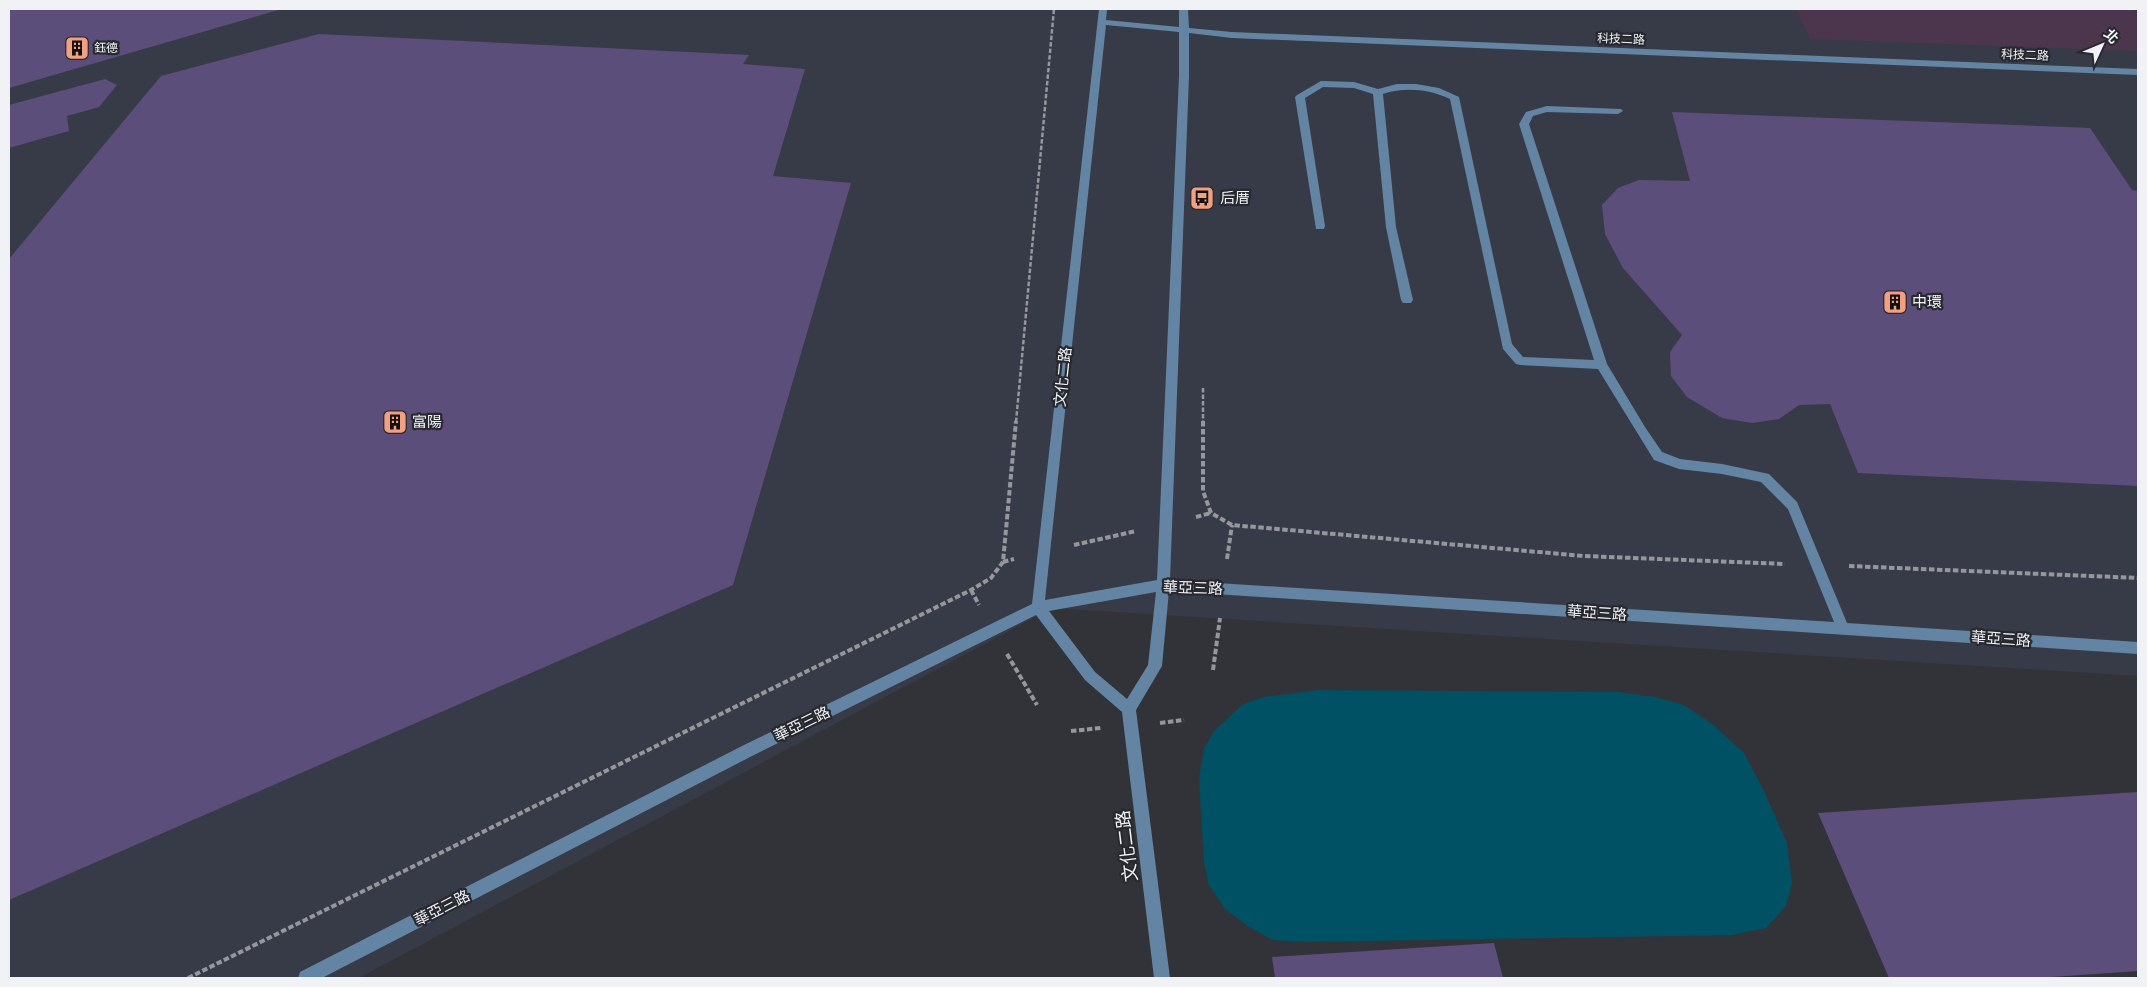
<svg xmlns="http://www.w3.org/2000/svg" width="2147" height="987" font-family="'Roboto Serif','Noto Sans TC',serif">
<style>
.built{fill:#373b47}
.green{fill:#4c364e}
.water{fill:#005163}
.building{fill:#5c4e7b}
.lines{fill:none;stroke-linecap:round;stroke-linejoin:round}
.path-far1{stroke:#95979c;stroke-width:2.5;stroke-dasharray:4.5 2;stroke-linecap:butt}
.path{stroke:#95979c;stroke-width:4;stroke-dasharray:5.5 2.5;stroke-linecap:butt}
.minor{fill:#6385a3;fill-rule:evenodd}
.labels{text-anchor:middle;stroke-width:4.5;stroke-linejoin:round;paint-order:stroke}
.far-street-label{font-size:12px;fill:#f0f2f6;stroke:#27292f}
.far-poi-label{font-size:12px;fill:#f0f2f6;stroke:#27292f;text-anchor:start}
.poi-label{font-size:15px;fill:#f0f2f6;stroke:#27292f;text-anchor:start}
.street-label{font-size:15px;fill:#f0f2f6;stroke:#27292f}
.near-street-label{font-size:18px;fill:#f0f2f6;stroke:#27292f}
</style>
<rect width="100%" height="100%" fill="#313339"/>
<path class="built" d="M9,9H2138V676L1052,608L359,978H9Z"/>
<path class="green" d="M1796,9H2133L2138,15V51L1810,39Z"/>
<path class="water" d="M1319,690L1618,692L1655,697L1684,705L1712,724L1744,753L1762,787L1787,843L1792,883L1786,906L1766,928L1732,935L1304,942L1273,940L1249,927L1224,908L1208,883L1204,862L1199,778L1204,748L1215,730L1242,705L1263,697Z"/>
<path class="building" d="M9,9H282L9,88Z
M319,34L749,55L743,64L805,69L773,176L851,183L733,585L9,900V259L161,76Z
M105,79L117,85L99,107L67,116L69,131L9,148V105Z
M1672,112L2090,128L2132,190L2138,191V486L1858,473L1830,404L1799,405L1779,419L1752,423L1722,418L1687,397L1671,376L1670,352L1682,335L1623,268L1605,234L1602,205L1618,188L1639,180L1690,181Z
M2138,792V971L2037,978H1889L1818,813Z
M1494,943L1503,978H1275L1272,957Z"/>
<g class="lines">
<path class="path-far1" d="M1203,388V422
M1016,422L1054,9"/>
<path class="path" d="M1203,421V491L1211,513L1232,525L1584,556L1785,564
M1196,517L1211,513
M1074,545L1136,531
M1227,559L1232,525
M1003,562L1014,559
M1849,566L2138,578
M971,590L979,605
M1007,654L1037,705
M1213,670L1220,618
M1160,723L1184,720
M1071,731L1101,728
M188,978L971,590L991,578L1003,562L1016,421"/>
<path class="minor" d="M1099,9H1107L1106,20L1179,27V9H1188L1189,28L1232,32L2138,69V75L1232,38L1189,33V76L1170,580L1834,622L1788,509L1761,482L1722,474L1679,469L1654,460L1598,369L1520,365L1516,364L1503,349L1450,99C1428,89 1405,87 1383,94L1396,227L1413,300L1411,303H1403L1401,300L1386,227L1373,94L1354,88L1323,87L1305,98L1325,226L1324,229H1316L1295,97L1297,95L1321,81L1354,82L1378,89L1397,84H1416L1439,88L1459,97L1512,344L1523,357L1594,360L1519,124L1526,112L1547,106L1621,109L1623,111L1618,114L1547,112L1533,116L1529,124L1607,364L1645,427L1662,452L1680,459L1722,464L1769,474L1797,502L1847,623L2138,642V654L1169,591L1162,666L1136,710L1170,978H1154L1122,712L1085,680L1036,615L752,756L322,978H298L300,972L742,746L1032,604ZM1106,25L1179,32V76L1157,580L1045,600ZM1156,592L1148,665L1127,699L1095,672L1049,611Z"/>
</g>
<defs>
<g id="building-square" transform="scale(1.25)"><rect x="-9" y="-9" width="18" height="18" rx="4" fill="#f2a080" stroke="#27292f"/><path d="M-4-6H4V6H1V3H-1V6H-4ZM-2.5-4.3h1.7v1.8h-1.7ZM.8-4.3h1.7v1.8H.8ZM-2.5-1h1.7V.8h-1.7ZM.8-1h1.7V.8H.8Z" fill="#111"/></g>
<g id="bus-square" transform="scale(1.25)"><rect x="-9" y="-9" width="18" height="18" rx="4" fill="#f2a080" stroke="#27292f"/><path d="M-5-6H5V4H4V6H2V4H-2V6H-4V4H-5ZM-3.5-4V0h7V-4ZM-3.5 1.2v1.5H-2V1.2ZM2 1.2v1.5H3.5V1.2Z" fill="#111"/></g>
</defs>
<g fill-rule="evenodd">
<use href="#building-square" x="77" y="48"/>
<use href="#bus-square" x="1202" y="198"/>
<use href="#building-square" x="1895" y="302"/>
<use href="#building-square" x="395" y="422"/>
</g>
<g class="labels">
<g class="far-street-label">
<text transform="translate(1621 39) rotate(2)" y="4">科技二路</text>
<text transform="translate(2025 55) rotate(2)" y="4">科技二路</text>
</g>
<g class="far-poi-label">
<text x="94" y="52">鈺德</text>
</g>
<g class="poi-label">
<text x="1220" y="203">后厝</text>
<text x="1912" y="307">中環</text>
<text x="412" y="427">富陽</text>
</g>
<g class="street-label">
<text transform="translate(1063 377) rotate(-84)" y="5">文化二路</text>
<text transform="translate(1193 588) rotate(2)" y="5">華亞三路</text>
<text transform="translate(1597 613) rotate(4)" y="5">華亞三路</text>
<text transform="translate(2001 639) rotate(4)" y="5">華亞三路</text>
<text transform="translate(802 724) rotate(-26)" y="5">華亞三路</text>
<text transform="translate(442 908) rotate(-27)" y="5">華亞三路</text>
</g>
<g class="near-street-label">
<text transform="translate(1127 846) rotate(-97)" y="6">文化二路</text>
</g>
</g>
<rect width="2147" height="987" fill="none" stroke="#f0f2f6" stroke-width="20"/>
<g transform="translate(2102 45) rotate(46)" stroke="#27292f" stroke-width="4" paint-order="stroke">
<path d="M0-4L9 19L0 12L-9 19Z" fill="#f0f2f6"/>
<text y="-8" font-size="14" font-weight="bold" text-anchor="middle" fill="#f0f2f6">北</text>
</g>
</svg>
